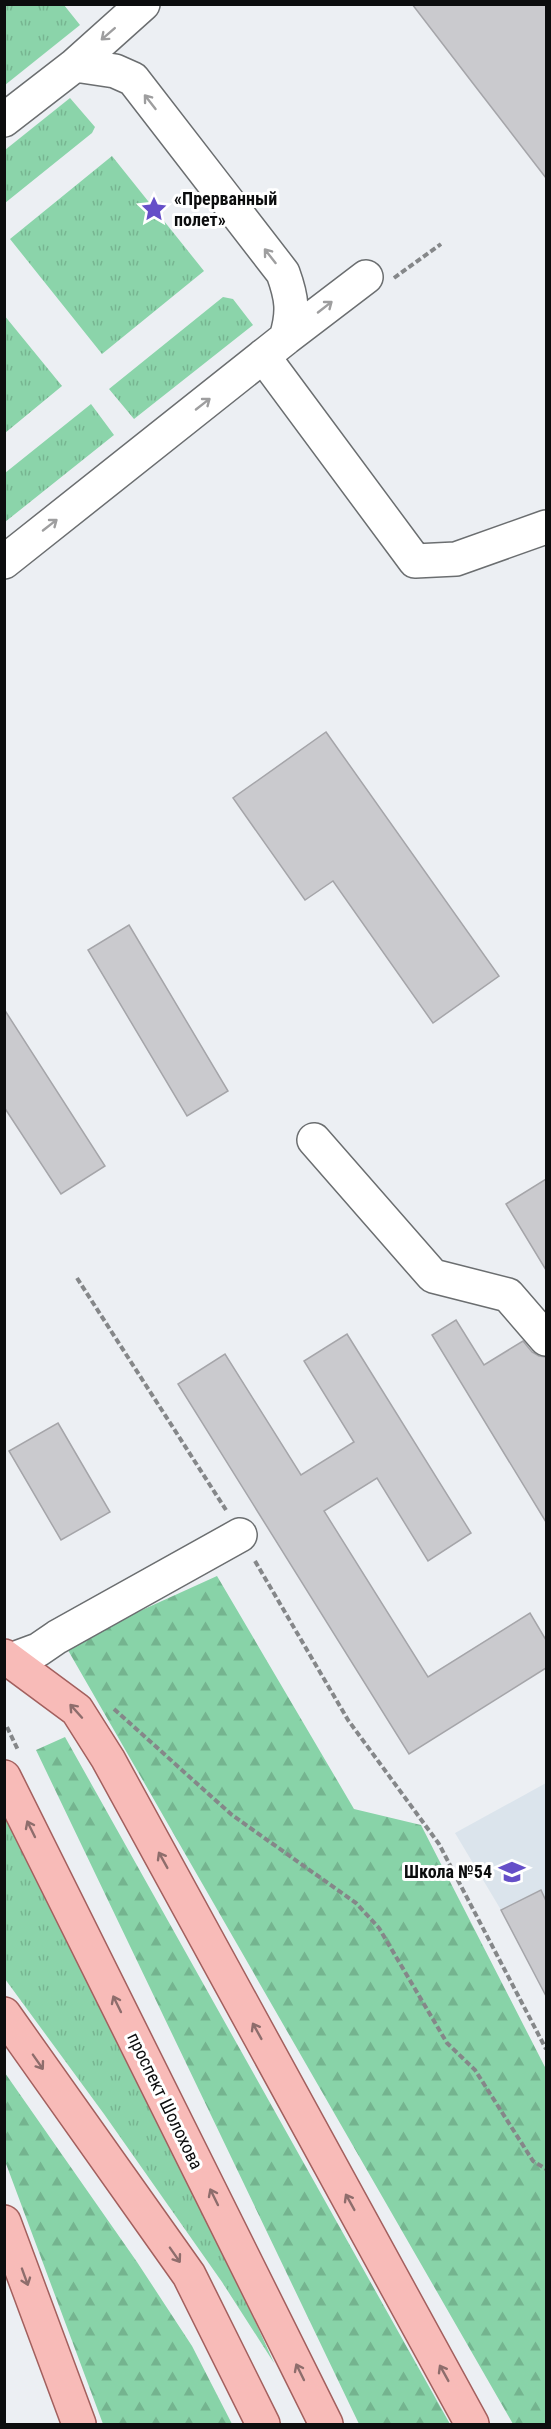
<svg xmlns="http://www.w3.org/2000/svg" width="551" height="2429" font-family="'Roboto Condensed',sans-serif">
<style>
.built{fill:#dbe4ec}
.grass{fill:url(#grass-tufts)}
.forest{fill:url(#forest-firs)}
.building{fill:#cacace;stroke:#a5a5a9;stroke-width:1.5}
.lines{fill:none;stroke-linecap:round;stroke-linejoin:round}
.minor-casing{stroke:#6b6e70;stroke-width:36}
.major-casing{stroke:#a3605e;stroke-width:36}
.path{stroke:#858789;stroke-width:4;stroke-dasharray:6 3;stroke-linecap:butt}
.minor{stroke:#fff;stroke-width:33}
.major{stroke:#f8bbb8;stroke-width:33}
.oneway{stroke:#9e9e9f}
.oneway2{stroke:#8e6d6c}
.labels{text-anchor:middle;stroke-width:6;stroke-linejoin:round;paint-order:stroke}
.poi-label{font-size:18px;font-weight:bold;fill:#0c0d0e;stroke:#fff;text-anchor:start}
.street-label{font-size:18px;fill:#0c0d0e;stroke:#fff}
</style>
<defs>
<pattern id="grass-tufts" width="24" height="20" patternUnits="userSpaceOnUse" patternTransform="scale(1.5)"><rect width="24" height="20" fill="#8bd4aa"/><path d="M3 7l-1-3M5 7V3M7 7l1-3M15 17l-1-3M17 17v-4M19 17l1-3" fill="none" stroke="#77b591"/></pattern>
<pattern id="forest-firs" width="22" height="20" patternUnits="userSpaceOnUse" patternTransform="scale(1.5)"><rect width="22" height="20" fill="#88d3a8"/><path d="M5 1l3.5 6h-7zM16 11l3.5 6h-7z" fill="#74b48f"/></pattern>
</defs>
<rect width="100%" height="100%" fill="#eceff3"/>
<path class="built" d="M546,1783V1996L501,1910L455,1833Z"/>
<path class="grass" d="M5,4L64,5L80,25L5,85Z
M70,98L95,127L92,133L5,203V150Z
M112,156L204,271L102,354L10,239Z
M223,297L233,299L253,325L134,419L109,389Z
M4,315L62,386L5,433H4Z
M91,404L114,435L5,522V473Z
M4,1800L197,2193L274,2363L222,2282L104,2114L5,1979Z"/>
<path class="forest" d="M217,1576L354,1809L421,1825L546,2069V2424H513L65,1645Z
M65,1737L450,2424H359L36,1750Z
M5,2073L137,2262L192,2346L232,2424H103L5,2161Z"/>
<path class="building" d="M412,4H546V178L475,86Z
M326,732L499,976L433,1023L333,881L305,900L233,798Z
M129,925L228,1091L187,1116L88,950Z
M4,1009L105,1166L61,1194L4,1107Z
M546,1179V1270L506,1204Z
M456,1320L484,1365L523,1341L532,1352L539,1356L546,1357V1522L432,1335Z
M347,1334L471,1533L428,1561L377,1478L324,1511L428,1677L530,1613L546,1640V1668L409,1754L178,1384L225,1354L301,1475L354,1442L304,1361Z
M58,1423L110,1512L61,1540L9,1451Z
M541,1890L546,1901V1996L501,1910Z"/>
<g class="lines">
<g class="minor-casing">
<path id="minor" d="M75,65L143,4
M4,120L75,65L115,71L133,79L283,273C292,298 294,312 286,338L4,562
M286,338L366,277
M263,356L415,561L456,559L546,527
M314,1140L433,1276L508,1295L546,1339
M11,1660L38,1650L57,1637L240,1535"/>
</g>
<g class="major-casing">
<path id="major" d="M4,1656L77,1710L108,1759L472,2424
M4,1777L326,2424
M4,2014L189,2275L263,2424
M4,2222L79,2424"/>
</g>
<path class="path" d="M394,278L441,244
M77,1278L226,1510
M255,1561L348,1720L439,1844L546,2049
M114,1709L232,1815L356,1903L379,1928L447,2043L475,2070L533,2161L546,2169
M7,1727L18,1750"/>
<use href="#minor" class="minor"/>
<use href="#major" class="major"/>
</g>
<defs><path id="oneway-shaft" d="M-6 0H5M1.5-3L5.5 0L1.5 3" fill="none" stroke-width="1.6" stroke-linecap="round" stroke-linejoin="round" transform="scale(1.5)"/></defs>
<g class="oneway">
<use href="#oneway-shaft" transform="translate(108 34) rotate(139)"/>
<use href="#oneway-shaft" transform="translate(150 102) rotate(-128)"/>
<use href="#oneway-shaft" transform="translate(270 256) rotate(-128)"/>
<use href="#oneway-shaft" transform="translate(325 307) rotate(-38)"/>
<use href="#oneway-shaft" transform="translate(203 404) rotate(-38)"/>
<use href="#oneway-shaft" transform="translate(50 525) rotate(-38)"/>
</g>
<g class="oneway2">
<use href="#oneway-shaft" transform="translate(76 1711) rotate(-132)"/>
<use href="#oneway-shaft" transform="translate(31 1829) rotate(-116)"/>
<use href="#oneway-shaft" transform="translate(163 1860) rotate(-119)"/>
<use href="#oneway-shaft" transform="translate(117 2004) rotate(-116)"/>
<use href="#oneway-shaft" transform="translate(257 2031) rotate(-119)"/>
<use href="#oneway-shaft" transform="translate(38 2062) rotate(55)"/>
<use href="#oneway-shaft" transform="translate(214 2197) rotate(-116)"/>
<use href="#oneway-shaft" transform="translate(350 2202) rotate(-119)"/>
<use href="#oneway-shaft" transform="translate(175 2255) rotate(55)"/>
<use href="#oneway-shaft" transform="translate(25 2277) rotate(70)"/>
<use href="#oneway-shaft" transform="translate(300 2372) rotate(-116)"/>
<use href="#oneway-shaft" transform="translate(444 2373) rotate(-119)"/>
</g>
<defs>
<g id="sight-bare" transform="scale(2.07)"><path d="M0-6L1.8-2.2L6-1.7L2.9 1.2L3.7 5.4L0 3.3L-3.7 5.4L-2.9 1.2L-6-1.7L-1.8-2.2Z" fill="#654fc8" stroke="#fff" stroke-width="2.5" paint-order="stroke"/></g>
<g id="school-bare" transform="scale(2.07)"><path d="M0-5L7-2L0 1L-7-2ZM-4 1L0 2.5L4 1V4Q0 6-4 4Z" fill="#654fc8" stroke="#fff" stroke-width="2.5" paint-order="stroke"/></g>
</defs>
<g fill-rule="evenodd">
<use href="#sight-bare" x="154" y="209"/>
<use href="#school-bare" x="512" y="1872"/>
</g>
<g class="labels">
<g class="poi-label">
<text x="174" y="205">«Пpepвaнный<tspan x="174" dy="21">пoлeт»</tspan></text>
<text x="492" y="1878" text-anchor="end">Школа №54</text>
</g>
<g class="street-label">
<text transform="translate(165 2101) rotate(64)" y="6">проспект Шолохова</text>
</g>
</g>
<rect width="551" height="2429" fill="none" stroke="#0c0d0e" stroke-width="12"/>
</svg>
